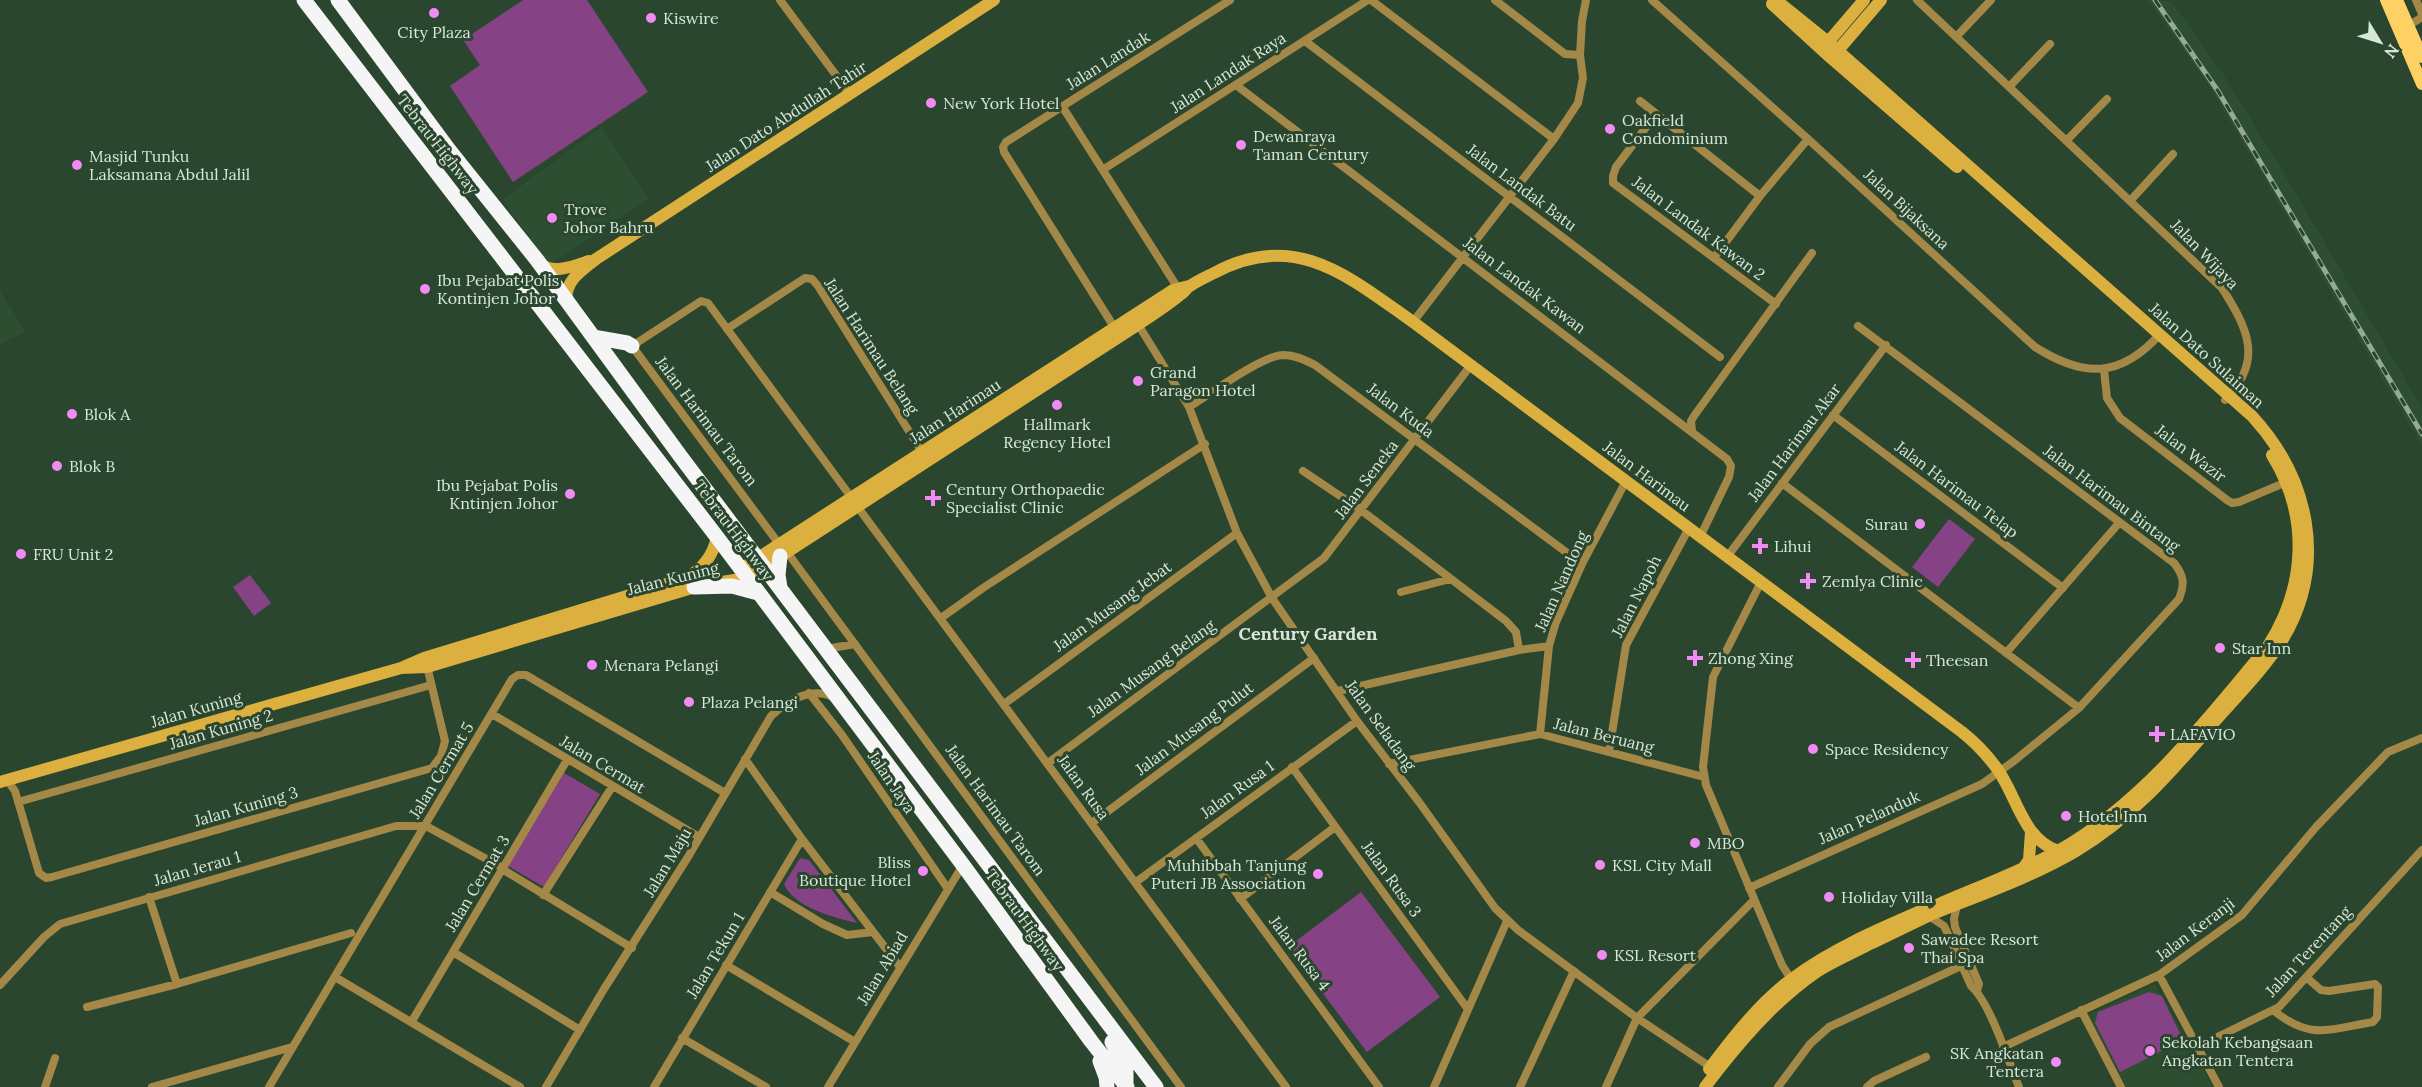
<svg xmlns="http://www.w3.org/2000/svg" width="2422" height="1087" font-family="Lora,serif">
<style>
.built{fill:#2d4e30}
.green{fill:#854386}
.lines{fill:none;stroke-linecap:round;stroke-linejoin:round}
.street{stroke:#a38847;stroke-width:8}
.secondary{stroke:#dcb03f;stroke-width:12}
.primary{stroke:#fed164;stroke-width:12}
.highway{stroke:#f5f5f5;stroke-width:15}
.rail-casing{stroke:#96aa98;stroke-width:5}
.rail{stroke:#2b462e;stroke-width:3;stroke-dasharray:9;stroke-linecap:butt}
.poi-dot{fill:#f28af3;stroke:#2b462e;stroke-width:2}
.labels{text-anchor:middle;stroke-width:6;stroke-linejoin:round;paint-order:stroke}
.poi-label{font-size:16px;fill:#d7e7d8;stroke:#2b462e;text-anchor:start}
.street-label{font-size:16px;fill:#d7e7d8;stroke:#2b462e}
.neighbourhood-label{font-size:18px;font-weight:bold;fill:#d7e7d8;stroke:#2b462e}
</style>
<rect width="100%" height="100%" fill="#2b462e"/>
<path class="built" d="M2148,0L2171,1L2223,74L2286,177L2422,408V446L2208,84Z
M602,127L649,199L552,262L543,259L503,199Z
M0,291L26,332L0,344Z
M2155,984L2213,1087H2126L2088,1015Z"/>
<path class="green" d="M523,0H587L648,92L513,182L450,86L480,65L463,40Z
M1949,519L1975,539L1938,587L1912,567Z
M250,575L271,603L254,616L233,587Z
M564,773L600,794L544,887L508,866Z
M800,858L809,860L857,923C835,918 793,907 784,884Z
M1361,892L1440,997L1367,1052L1288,947Z
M2149,992L2162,996L2183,1040L2120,1072L2095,1023L2098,1012Z"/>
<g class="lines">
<path class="street" d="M780,0L850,94
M1371,0L1554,139
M1495,0L1565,54L1580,55
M1652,0L1808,139L2035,347C2084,378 2121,378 2160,334
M1917,0L2222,288C2248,329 2264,361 2225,400
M2416,0L2422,14
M2405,28L2422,17
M1956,37L1991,0
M1305,41L1720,357
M1236,85L1727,459L1731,466L1729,477L1700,537
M2009,87L2050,44
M1640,101L1760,196
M1062,106L1181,293
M1656,114L1616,167L1613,176V183L1776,304
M2066,141L2107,99
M1104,169L1368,0
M2130,201L2173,154
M1714,258L1760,196L1808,139
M1136,321L1189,407L1237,533L1272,598L1357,721L1419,802L1495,908L1518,930L1637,1018L1715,1070
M1413,322L1554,139L1578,103L1583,78L1580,55L1582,21L1586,0
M1114,327L1004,152L1003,147L1006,142L1230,0
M727,329L805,278L812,279L818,286L922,452
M2104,370L2107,398L2120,418L2227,500L2232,503L2239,502L2289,481
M1189,407C1210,394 1261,356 1283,355C1295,355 1305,360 1315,365L1582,564
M1833,415L2063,588
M1692,431L1691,421L1694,416L1812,253
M1303,471L1361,510L1506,621L1516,632L1519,650
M1782,483L2079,708
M857,506L1286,1087
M779,544L632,346L701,301L708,303L851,497
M787,552L1181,1087
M1727,557L1886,345
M1761,582L1713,677L1703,767L1706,785L1782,965L1793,982
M1401,592L1450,579
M941,618L983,588L1205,444
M826,649L855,644
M2006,653L2119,523
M1338,691L1519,650L1549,646
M809,693L842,735L948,889
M1004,704L1237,533
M492,714L699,837
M1540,734L1549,646L1556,622L1582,564L1626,481
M1609,752L1626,645L1689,528
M745,759L802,839L900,967
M1048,763L1324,558L1471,365
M1389,764L1540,734L1704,777
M1292,767L1467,1008
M7,780L15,791L39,873L46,878L52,877L432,768L441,756L445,741L426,662
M18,802L431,685
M1092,823L1314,658
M1196,838L1379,1087
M502,869L632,948
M1136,882L1357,721
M1749,888L1982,784L2014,761L2079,708L2179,599C2185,583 2184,576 2174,563L1858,326
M770,892L823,924L847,935L873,932
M543,895L612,787
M149,897L177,984
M1240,899L1335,827
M1957,905L1954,919L1955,927L1979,984L1977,991
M1929,916L1944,926L1947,932L1971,986C1990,1002 2009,1063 2019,1087
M453,952L580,1030
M726,965L855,1042
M2159,975L2219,1087
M335,977L520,1087
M0,985L44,937L60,924L396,826H426L503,868
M87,1007L177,984L351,933
M2081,1010L2121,1087
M2273,1010C2311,1041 2328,1029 2373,1022L2377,1017L2378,987L2375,984L2329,991L2321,990L2306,977
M412,1021L567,760
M682,1038L766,1087
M2003,1047L2159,975L2242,915L2316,827L2388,752L2422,738
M2197,1047L2279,1007L2422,850
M45,1087L55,1058
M152,1087L292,1047
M269,1087L512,679L518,675H526L725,793
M546,1087L604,989L688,857L771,716C787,701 811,686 833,697
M654,1087L802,839
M828,1087L963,865
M1434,1087L1507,921
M1520,1087L1574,971
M1606,1087L1637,1018L1754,900
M1778,1087L1810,1044L1829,1027L1961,966
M1867,1087L1874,1081L1926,1057"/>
<path class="secondary" d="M1772,4L1831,58L1957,167
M1824,47L1864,0
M1834,55L1881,0
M540,263C552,275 574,266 589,261
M566,299C567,279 581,271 596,259L994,0
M741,569L1173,290L1189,286
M722,582L747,578L1139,324C1152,315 1167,306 1180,295C1184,293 1186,288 1190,286C1197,281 1206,277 1214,273C1295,229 1349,277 1413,322L1962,732C1976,743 1988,756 1998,770C2017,797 2023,839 2058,851
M401,668L427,667L702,585
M0,782L401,668L424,658L686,578C703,569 713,556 717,537
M2024,867L2029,860L2031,832
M1939,904C1978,887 2019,872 2056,852C2141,805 2207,720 2268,646C2306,587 2310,516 2272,455
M1709,1069C1733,1037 1761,1001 1793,978C1832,949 1879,929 1923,910
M1705,1087C1736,1046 1772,1003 1815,973C1833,961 1853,953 1872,943C1891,934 1911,924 1930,915C1979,895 2030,878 2076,851C2130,819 2169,775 2210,727C2234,699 2263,671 2283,639C2328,563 2309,478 2252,416L1828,42L1776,0"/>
<path class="primary" d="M2386,0L2422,84
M2397,0L2422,57"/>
<path class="highway" d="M304,0L717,537L963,865L1091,1041L1127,1087
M338,0L449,150L537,260L681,457L1156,1087
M593,337L627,343L632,346
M694,587L732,586L758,593
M780,588L778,575L780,556
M1112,1042L1126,1069V1086
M1100,1061L1106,1077L1107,1087"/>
<g class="rail-casing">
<path id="rail" d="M2155,0L2218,91L2422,434"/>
</g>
<use href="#rail" class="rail"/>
</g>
<g class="poi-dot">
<circle cx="434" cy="13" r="6"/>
<circle cx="651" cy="18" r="6"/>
<circle cx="931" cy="103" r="6"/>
<circle cx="1610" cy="129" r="6"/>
<circle cx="1241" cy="145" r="6"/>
<circle cx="77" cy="165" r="6"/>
<circle cx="552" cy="218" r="6"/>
<circle cx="425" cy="289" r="6"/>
<circle cx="1138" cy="381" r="6"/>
<circle cx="1057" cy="405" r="6"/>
<circle cx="72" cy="414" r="6"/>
<circle cx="57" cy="466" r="6"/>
<circle cx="570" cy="494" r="6"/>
<path d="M930 489h6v6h6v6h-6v6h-6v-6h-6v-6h6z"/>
<circle cx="1920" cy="524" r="6"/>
<path d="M1757 537h6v6h6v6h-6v6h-6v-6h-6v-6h6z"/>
<circle cx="21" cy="554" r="6"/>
<path d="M1805 572h6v6h6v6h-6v6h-6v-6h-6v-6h6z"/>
<circle cx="2220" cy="648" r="6"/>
<path d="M1692 649h6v6h6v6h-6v6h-6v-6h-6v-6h6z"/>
<path d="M1910 651h6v6h6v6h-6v6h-6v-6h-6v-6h6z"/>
<circle cx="592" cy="665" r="6"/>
<circle cx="689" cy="702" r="6"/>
<path d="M2154 725h6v6h6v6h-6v6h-6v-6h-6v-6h6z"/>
<circle cx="1813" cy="749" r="6"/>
<circle cx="2066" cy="816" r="6"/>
<circle cx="1695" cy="843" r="6"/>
<circle cx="1600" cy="865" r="6"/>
<circle cx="923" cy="871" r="6"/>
<circle cx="1318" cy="874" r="6"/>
<circle cx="1829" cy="897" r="6"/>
<circle cx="1909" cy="948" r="6"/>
<circle cx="1602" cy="955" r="6"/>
<circle cx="2150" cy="1051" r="6"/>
<circle cx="2056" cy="1062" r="6"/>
</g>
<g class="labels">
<g class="poi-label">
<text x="663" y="24">Kiswire</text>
<text x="434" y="38" text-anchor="middle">City Plaza</text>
<text x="943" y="109">New York Hotel</text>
<text x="1622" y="126">Oakfield<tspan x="1622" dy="18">Condominium</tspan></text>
<text x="1253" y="142">Dewanraya<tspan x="1253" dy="18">Taman Century</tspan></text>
<text x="89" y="162">Masjid Tunku<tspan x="89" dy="18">Laksamana Abdul Jalil</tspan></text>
<text x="564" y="215">Trove<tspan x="564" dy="18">Johor Bahru</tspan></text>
<text x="437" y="286">Ibu Pejabat Polis<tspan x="437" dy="18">Kontinjen Johor</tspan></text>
<text x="1150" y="378">Grand<tspan x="1150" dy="18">Paragon Hotel</tspan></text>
<text x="84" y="420">Blok A</text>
<text x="1057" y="430" text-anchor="middle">Hallmark<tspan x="1057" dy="18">Regency Hotel</tspan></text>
<text x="69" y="472">Blok B</text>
<text x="558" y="491" text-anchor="end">Ibu Pejabat Polis<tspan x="558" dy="18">Kntinjen Johor</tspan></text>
<text x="946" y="495">Century Orthopaedic<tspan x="946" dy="18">Specialist Clinic</tspan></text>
<text x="1908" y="530" text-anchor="end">Surau</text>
<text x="1774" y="552">Lihui</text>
<text x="33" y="560">FRU Unit 2</text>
<text x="1822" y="587">Zemlya Clinic</text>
<text x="2232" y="654">Star Inn</text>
<text x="1708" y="664">Zhong Xing</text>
<text x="1926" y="666">Theesan</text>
<text x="604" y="671">Menara Pelangi</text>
<text x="701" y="708">Plaza Pelangi</text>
<text x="2170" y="740">LAFAVIO</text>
<text x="1825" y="755">Space Residency</text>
<text x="2078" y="822">Hotel Inn</text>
<text x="1707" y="849">MBO</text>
<text x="911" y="868" text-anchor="end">Bliss<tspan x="911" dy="18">Boutique Hotel</tspan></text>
<text x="1306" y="871" text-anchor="end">Muhibbah Tanjung<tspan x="1306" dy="18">Puteri JB Association</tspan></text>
<text x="1612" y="871">KSL City Mall</text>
<text x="1841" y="903">Holiday Villa</text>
<text x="1921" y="945">Sawadee Resort<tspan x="1921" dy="18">Thai Spa</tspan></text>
<text x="1614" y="961">KSL Resort</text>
<text x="2162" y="1048">Sekolah Kebangsaan<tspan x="2162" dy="18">Angkatan Tentera</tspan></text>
<text x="2044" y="1059" text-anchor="end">SK Angkatan<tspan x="2044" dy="18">Tentera</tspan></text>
</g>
<g class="street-label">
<text transform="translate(1108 60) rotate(-32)" y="6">Jalan Landak</text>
<text transform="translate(1228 72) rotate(-33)" y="6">Jalan Landak Raya</text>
<text transform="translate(786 116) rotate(-33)" y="6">Jalan Dato Abdullah Tahir</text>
<text transform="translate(438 144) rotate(52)" y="6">Tebrau Highway</text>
<text transform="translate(1522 187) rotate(37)" y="6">Jalan Landak Batu</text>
<text transform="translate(1907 209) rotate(43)" y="6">Jalan Bijaksana</text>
<text transform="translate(1699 228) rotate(37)" y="6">Jalan Landak Kawan 2</text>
<text transform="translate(2205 254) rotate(46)" y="6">Jalan Wijaya</text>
<text transform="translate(1525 285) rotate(37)" y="6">Jalan Landak Kawan</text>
<text transform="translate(872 346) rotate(57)" y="6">Jalan Harimau Belang</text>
<text transform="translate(2207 355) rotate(42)" y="6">Jalan Dato Sulaiman</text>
<text transform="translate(1401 410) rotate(37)" y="6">Jalan Kuda</text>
<text transform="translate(955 411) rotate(-33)" y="6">Jalan Harimau</text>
<text transform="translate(707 421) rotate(53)" y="6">Jalan Harimau Tarom</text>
<text transform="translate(1794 442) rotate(-53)" y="6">Jalan Harimau Akar</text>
<text transform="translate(2191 453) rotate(37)" y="6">Jalan Wazir</text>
<text transform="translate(1647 476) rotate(37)" y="6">Jalan Harimau</text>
<text transform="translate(1366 479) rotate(-53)" y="6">Jalan Seneka</text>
<text transform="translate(1957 489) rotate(37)" y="6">Jalan Harimau Telap</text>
<text transform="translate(2112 498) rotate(37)" y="6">Jalan Harimau Bintang</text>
<text transform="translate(734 530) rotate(53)" y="6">Tebrau Highway</text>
<text transform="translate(673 578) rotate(-14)" y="6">Jalan Kuning</text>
<text transform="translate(1561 581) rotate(-66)" y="6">Jalan Nandong</text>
<text transform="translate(1636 596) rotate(-63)" y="6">Jalan Napoh</text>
<text transform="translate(1112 606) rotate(-36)" y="6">Jalan Musang Jebat</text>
<text transform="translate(1151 668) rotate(-36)" y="6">Jalan Musang Belang</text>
<text transform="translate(196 709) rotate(-16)" y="6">Jalan Kuning</text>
<text transform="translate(1381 725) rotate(54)" y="6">Jalan Seladang</text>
<text transform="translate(1194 728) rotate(-37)" y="6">Jalan Musang Pulut</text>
<text transform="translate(221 729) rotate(-16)" y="6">Jalan Kuning 2</text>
<text transform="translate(1604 735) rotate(14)" y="6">Jalan Beruang</text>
<text transform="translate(603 764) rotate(31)" y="6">Jalan Cermat</text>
<text transform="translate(441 770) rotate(-59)" y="6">Jalan Cermat 5</text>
<text transform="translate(892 782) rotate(56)" y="6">Jalan Jaya</text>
<text transform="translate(1084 787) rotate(54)" y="6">Jalan Rusa</text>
<text transform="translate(1237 789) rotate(-36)" y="6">Jalan Rusa 1</text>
<text transform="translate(246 806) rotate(-16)" y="6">Jalan Kuning 3</text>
<text transform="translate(996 810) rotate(54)" y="6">Jalan Harimau Tarom</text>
<text transform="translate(1869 817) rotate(-24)" y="6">Jalan Pelanduk</text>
<text transform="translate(667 862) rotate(-59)" y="6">Jalan Maju</text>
<text transform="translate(197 868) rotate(-16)" y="6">Jalan Jerau 1</text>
<text transform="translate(1392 879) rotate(54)" y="6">Jalan Rusa 3</text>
<text transform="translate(477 883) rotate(-59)" y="6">Jalan Cermat 3</text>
<text transform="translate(1025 920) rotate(54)" y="6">Tebrau Highway</text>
<text transform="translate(2195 929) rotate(-37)" y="6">Jalan Keranji</text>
<text transform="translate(2308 951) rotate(-47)" y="6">Jalan Terentang</text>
<text transform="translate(1300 953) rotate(53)" y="6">Jalan Rusa 4</text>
<text transform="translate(715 955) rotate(-59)" y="6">Jalan Tekun 1</text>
<text transform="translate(882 968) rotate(-59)" y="6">Jalan Abiad</text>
</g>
<g class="neighbourhood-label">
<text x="1308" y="640">Century Garden</text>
</g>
</g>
<g transform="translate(2380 42) rotate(128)" stroke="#2b462e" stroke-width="4.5" paint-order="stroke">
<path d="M0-4.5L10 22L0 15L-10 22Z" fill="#d7e7d8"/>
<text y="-9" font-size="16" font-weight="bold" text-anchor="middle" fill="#d7e7d8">N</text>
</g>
</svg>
